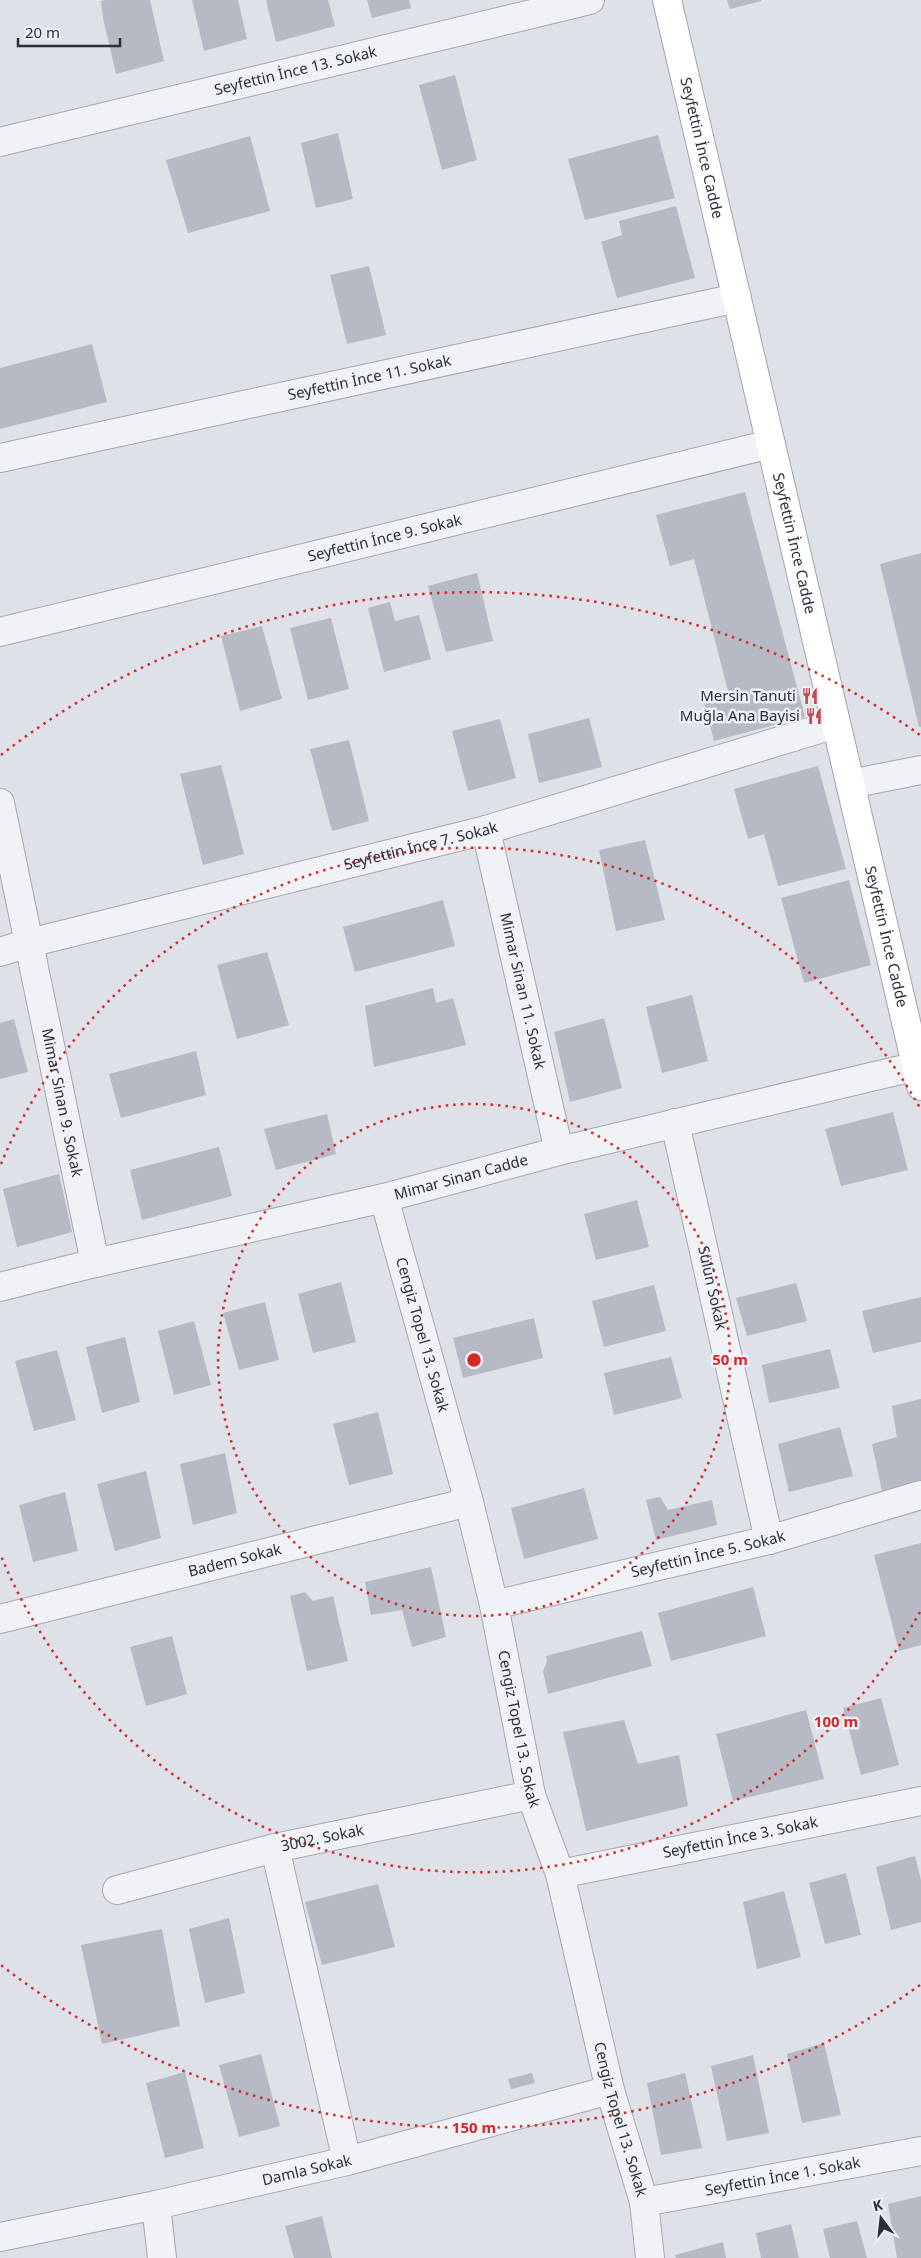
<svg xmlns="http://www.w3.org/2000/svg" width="921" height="2258" font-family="'Noto Sans',sans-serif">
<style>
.building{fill:#b5bac4}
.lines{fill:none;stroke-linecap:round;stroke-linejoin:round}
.minor-casing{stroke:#a4a8b1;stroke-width:30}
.major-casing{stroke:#9ea5b2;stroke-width:30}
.minor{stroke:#f1f2f6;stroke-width:28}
.major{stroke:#fff;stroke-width:28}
.ring{fill:none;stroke:#d62828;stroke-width:2.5;stroke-dasharray:2.5 5}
.labels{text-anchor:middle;stroke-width:5;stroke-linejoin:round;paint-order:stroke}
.street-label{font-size:15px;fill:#282f3d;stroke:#edf0f5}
.poi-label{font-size:15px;fill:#282f3d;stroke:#edf0f5;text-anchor:end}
.centre{fill:#d62828;stroke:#edf0f5;stroke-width:2.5}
.ring-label{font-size:15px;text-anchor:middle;font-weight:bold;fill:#d62828;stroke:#edf0f5;stroke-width:5;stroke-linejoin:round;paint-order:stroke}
</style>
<rect width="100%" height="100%" fill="#dee1e7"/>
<path class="building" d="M106,0H150L164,61L116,74L103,18L101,1Z
M192,0H238L247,39L204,51Z
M266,0H328L335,26L276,42Z
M367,0H409L411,8L372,18Z
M727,0H761V1L730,9Z
M455,75L477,160L442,170L419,85Z
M338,133L353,199L316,208L301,143Z
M658,135L675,198L585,220L568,159Z
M250,136L270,211L188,233L166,160Z
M676,206L695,278L617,298L601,242L622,235L619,221Z
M369,266L386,335L347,344L330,275Z
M92,344L107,402L0,429V368Z
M745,492L805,717L714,741L703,698L728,691L694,559L670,566L656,515Z
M921,553V727H919L880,564Z
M477,573L493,641L446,652L428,586Z
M390,602L395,621L419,615L431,659L384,672L368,608Z
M331,618L349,689L308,700L290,628Z
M262,626L282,699L240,711L221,636Z
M589,718L602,767L539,783L528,734Z
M500,719L516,778L468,791L452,731Z
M349,740L369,821L332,831L310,749Z
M221,765L244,854L203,865L180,774Z
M818,766L846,869L778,886L764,834L748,839L734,789Z
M645,840L665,920L616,931L599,850Z
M849,880L871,965L804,983L781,898Z
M443,900L455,946L355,972L343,927Z
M267,952L289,1025L237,1039L217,965Z
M433,988L436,1003L453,998L466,1045L374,1067L365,1006Z
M692,995L708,1061L662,1073L646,1007Z
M604,1018L622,1088L570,1102L554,1032Z
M14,1019L28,1072L0,1079V1023Z
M196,1051L206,1095L121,1118L109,1074Z
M893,1112L908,1170L841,1186L825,1129Z
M327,1114L336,1154L276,1170L264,1129Z
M219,1147L232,1196L142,1220L130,1170Z
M59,1174L72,1232L17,1247L3,1189Z
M637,1200L649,1247L596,1260L584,1214Z
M341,1282L356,1342L313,1353L298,1294Z
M796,1283L807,1321L747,1336L736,1298Z
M654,1285L666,1331L604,1347L592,1301Z
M921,1297V1342L873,1353L862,1311Z
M265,1302L279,1360L239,1370L223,1313Z
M534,1318L543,1358L463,1378L453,1338Z
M194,1321L211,1385L174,1395L158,1331Z
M125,1337L140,1402L102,1413L86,1347Z
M830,1349L840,1388L769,1403L762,1365Z
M57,1350L76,1420L34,1431L15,1361Z
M671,1357L682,1398L614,1415L604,1373Z
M921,1399V1482L882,1491L872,1444L897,1437L892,1406Z
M378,1412L393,1474L349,1485L333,1424Z
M840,1427L853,1476L789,1492L778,1444Z
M225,1453L237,1513L193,1525L180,1464Z
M146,1471L161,1538L115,1551L97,1484Z
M584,1488L598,1539L524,1559L511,1508Z
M65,1492L78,1551L33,1562L19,1505Z
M660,1497L668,1510L712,1500L717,1525L656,1540L646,1500Z
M921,1543V1645L899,1651L874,1555Z
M431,1567L446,1637L412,1647L402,1610L371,1615L365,1582Z
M753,1587L766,1636L671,1661L658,1613Z
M305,1592L313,1601L333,1596L348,1661L307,1671L290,1596Z
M642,1631L652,1666L548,1694L543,1671L547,1662L546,1656Z
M172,1636L187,1694L146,1706L130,1647Z
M881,1698L899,1765L861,1775L843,1708Z
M806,1710L824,1779L733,1801L716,1734Z
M624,1720L638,1764L679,1755L688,1806L586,1831L563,1732Z
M915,1856L921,1880V1922L891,1930L876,1867Z
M846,1873L861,1935L825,1944L809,1883Z
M378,1884L395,1947L322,1965L305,1902Z
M784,1891L801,1957L757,1969L743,1902Z
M229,1918L245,1993L205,2003L189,1929Z
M162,1929L180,2026L102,2044L81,1945Z
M824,2043L841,2115L802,2123L787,2054Z
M261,2054L280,2126L239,2137L219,2065Z
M753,2055L769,2133L727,2141L711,2066Z
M185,2072L204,2148L165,2158L146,2083Z
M532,2073L535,2083L511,2089L508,2079Z
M685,2073L702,2148L661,2155L647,2083Z
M921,2196V2258H897L888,2204Z
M322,2216L332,2258H294L285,2226Z
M857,2221L867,2258H830L823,2229Z
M791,2224L799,2258H761L756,2233Z
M723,2242L726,2258H676L675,2255Z"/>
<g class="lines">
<g class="minor-casing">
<g id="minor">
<path id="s1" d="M0,142L590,0"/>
<path id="s2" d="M0,458L737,298"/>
<path id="s3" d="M0,632L771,444"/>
<path d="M850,784L921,770"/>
<path id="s4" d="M0,803L95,1263"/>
<path id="s5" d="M486,830L559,1151"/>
<path id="s6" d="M0,952L29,943L486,830L836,724"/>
<path id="s7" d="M675,1123L769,1540"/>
<path id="s8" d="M384,1198L469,1502L494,1605L531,1795L560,1874L610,2090L644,2202L650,2258"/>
<path id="s9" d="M0,1287L95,1263L384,1198L559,1151L921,1065"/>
<path id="s10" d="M494,1605L769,1540L921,1495"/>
<path id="s11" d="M0,1619L469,1502"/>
<path d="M275,1848L347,2161"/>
<path id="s12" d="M560,1874L921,1801"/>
<path id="s13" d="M117,1890L275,1848L531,1795"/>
<path id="s14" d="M644,2202L921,2151"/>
<path d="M156,2205L162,2258"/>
<path id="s15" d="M0,2237L156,2205L347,2161L610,2090"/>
</g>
</g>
<g class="major-casing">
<g id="major">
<path id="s16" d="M667,0L921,1086"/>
</g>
</g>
<use href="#minor" class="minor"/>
<use href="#major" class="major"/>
</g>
<g class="ring">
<circle cx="474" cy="1360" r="256"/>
<path d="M920 1612A512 512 0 0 1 1 1556M1 1164A512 512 0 0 1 920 1108"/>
<path d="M920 1985A768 768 0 0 1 1 1965M1 755A768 768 0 0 1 920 735"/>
</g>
<defs>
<g id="restaurant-bare" transform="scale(1.35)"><path d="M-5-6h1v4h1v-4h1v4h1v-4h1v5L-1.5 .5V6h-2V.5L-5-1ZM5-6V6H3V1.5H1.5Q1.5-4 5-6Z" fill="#ca4556" stroke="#edf0f5" stroke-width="2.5" paint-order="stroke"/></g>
</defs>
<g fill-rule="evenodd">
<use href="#restaurant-bare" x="810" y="696"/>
<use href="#restaurant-bare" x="814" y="716"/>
</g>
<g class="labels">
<g class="street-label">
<text dy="5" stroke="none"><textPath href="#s1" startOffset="304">Seyfettin İnce 13. Sokak</textPath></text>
<text dy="5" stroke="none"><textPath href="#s16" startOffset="152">Seyfettin İnce Cadde</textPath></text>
<text dy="5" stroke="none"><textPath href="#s2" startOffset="378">Seyfettin İnce 11. Sokak</textPath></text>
<text dy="5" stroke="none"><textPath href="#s3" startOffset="396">Seyfettin İnce 9. Sokak</textPath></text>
<text dy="5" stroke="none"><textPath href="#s16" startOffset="558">Seyfettin İnce Cadde</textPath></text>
<text dy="5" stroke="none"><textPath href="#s6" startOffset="434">Seyfettin İnce 7. Sokak</textPath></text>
<text dy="5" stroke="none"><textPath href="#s16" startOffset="962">Seyfettin İnce Cadde</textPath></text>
<text dy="5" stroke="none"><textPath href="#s5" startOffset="165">Mimar Sinan 11. Sokak</textPath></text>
<text dy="5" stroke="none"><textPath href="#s4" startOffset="306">Mimar Sinan 9. Sokak</textPath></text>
<text dy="5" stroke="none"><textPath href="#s9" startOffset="474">Mimar Sinan Cadde</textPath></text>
<text dy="5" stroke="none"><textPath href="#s7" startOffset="169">Sülün Sokak</textPath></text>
<text dy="5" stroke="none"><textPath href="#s8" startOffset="142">Cengiz Topel 13. Sokak</textPath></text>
<text dy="5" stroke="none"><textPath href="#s10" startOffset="220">Seyfettin İnce 5. Sokak</textPath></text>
<text dy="5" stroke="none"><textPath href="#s11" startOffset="242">Badem Sokak</textPath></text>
<text dy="5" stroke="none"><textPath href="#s8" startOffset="548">Cengiz Topel 13. Sokak</textPath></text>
<text dy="5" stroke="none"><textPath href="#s12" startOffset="184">Seyfettin İnce 3. Sokak</textPath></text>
<text dy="5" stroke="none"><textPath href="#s13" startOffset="212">3002. Sokak</textPath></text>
<text dy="5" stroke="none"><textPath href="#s8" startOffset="952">Cengiz Topel 13. Sokak</textPath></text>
<text dy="5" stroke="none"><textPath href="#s15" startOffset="314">Damla Sokak</textPath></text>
<text dy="5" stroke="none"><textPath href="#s14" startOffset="141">Seyfettin İnce 1. Sokak</textPath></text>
</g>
<g class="poi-label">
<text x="796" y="701">Mersin Tanuti</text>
<text x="800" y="721">Muğla Ana Bayisi</text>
</g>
</g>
<circle cx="474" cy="1360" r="8" class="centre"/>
<g class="ring-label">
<text x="730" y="1365">50 m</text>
<text x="836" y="1727">100 m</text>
<text x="474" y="2133">150 m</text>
</g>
<g transform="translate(881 2218) rotate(345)" stroke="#edf0f5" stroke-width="4" paint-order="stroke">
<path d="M0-4L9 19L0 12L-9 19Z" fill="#282f3d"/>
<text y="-8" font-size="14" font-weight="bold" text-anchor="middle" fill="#282f3d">K</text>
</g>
<path d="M18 38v8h102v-8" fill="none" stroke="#282f3d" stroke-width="2.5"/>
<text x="25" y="38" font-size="15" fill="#282f3d" stroke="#edf0f5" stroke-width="4" paint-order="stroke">20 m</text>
</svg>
